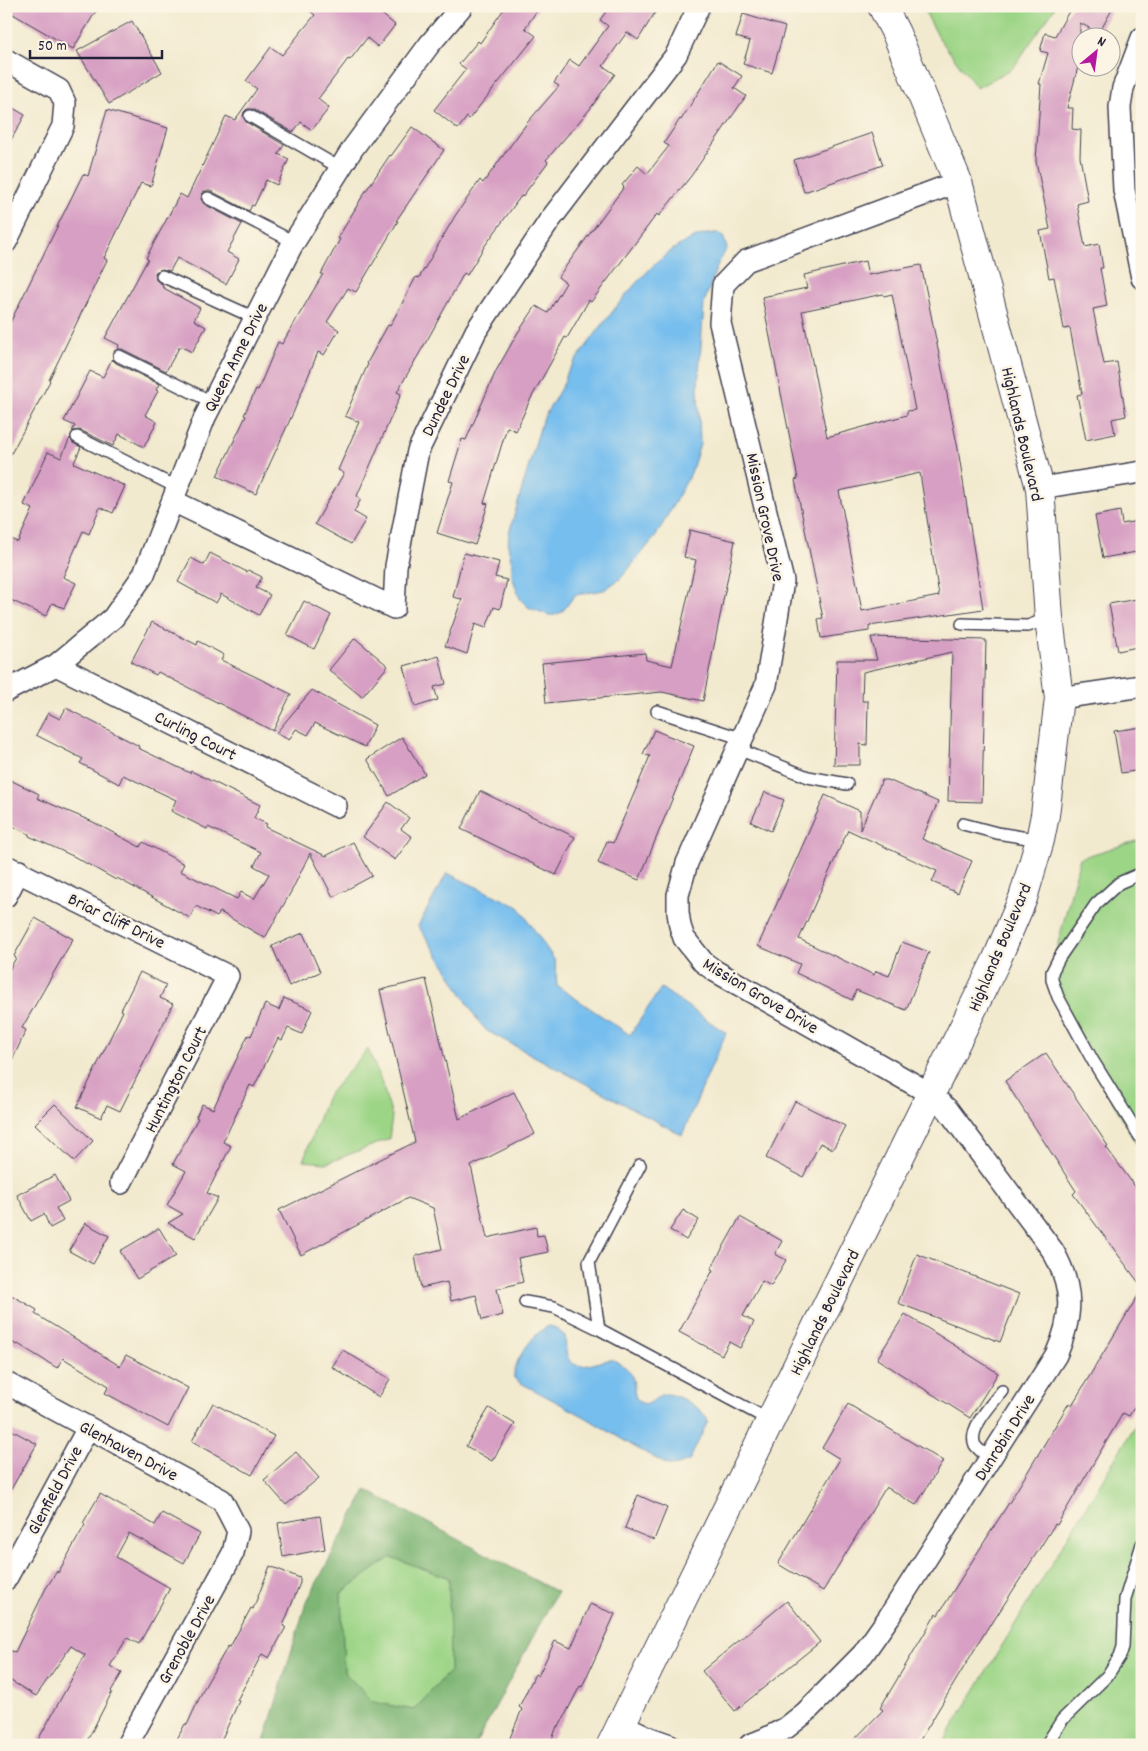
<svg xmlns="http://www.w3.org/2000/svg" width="1148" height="1751" font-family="Dekko,sans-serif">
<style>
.green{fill:#9dd587;stroke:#607c61}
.forest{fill:#7eb674;stroke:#506c58;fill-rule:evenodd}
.water{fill:#76beee;stroke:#4c7094}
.building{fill:#d79fc3;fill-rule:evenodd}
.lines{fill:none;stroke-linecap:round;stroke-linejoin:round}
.service-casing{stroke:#414051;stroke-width:14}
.minor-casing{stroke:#414051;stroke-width:24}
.tertiary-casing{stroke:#414051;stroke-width:30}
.service{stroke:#fff;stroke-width:11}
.minor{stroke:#fff;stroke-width:21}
.tertiary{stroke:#fff;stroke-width:28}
.labels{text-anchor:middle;stroke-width:5;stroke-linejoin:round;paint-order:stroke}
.street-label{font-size:18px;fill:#22223b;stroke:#fcf5e5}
</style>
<rect width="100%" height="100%" fill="#fcf5e5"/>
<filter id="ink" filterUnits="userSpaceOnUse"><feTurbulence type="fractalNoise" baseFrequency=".02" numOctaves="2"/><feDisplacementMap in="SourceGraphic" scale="10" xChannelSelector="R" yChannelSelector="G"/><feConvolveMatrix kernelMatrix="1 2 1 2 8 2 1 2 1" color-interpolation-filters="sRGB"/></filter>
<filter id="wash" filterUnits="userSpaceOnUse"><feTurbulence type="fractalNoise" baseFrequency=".0096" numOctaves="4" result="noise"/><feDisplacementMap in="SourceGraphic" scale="20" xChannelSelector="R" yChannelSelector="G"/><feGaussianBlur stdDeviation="1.12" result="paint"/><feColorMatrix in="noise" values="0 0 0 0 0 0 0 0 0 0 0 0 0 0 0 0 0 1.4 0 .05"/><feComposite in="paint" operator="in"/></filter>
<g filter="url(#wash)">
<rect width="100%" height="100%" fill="#f2eacf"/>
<path class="green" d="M922,6H1056L1013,68L977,88L939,38Z
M1142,839V1155L1048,982L1080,858Z
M368,1049L381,1081L392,1116L389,1139L327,1163L303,1161L327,1096Z
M1142,1414V1745H942Z
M391,1557L449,1578L450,1671L414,1710L373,1702L344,1672L341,1593Z"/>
<path class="forest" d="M366,1490L557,1592L475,1745H271L266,1742L263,1745L306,1603ZM391,1557L449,1578L450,1671L414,1710L373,1702L344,1672L341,1593Z"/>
<path class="water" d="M717,233L723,236L727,248L717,266L704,303L698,387L700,444L691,473L656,536L621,578L604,590L575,595L562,612L555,615H548L528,607L520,599L512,576V563L508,546L509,533L542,421L565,381V376L575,361C607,321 661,234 717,233Z
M447,873L519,907L555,961L557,986L630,1035L661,988L726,1033L682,1135L487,1031L478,1021L449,972L418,926Z
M549,1326L554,1327L565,1336C566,1343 565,1352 568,1358C577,1373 595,1362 608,1360C613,1359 618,1362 622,1365C642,1377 627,1397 642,1403C652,1407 655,1395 665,1394C676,1393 706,1410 708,1421L689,1461L678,1465L671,1466L664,1463L633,1446L585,1417L519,1382L514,1378C512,1362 535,1331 549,1326Z"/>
<g id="blocks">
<path class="building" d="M6,6H99L73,49L6,10Z
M304,6H372L395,25L378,47L367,38L350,60L348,59L318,99L329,108L312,130L301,122L293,132L253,109H247L244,112L243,116L246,122L284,145L278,154L289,159L277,185L266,180L254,206L252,205L249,211L211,191H204L202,194L201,199L204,204L242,224L227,252L239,259L226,284L177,258L170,271L162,269L155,272L156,280L163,285L162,287L200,308L194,320L206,327L192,352L180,346L166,371L122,349H118L119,345L105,338L148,259L146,258L180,194L187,198L226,116L235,120L257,89L246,81L271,47L282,55L315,15Z
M506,6H540L525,28L536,36L469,119L467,117L458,129L434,110L466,69L459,64L478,41L480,43Z
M610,6H659L638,40L627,32L603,66L615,74L590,109L546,160L548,162L522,197L521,196L484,247L467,275L464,273L430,335L397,392L401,394L357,496L361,499L354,512L366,519L351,544L315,524L344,473L338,470L359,422L345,416L368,364L367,363L388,325L390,326L416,277L419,278L455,216L480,180L483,183L527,123L559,86L554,83L570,60L579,66L608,26L600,20Z
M1072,6H1114L1099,33L1080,23V68L1078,67L1067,108H1073L1072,129L1081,130L1080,157L1088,201L1077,204L1085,247L1099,244L1103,268H1100L1107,306L1093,309L1104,364L1117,362L1126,416L1112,419L1115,434L1086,440L1077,395L1082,394L1070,328L1064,329L1054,277L1049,278L1040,231L1050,229L1036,161L1041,84H1039L1048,53L1040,51L1045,33L1055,36Z
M743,14L785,27L772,73L743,64L750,41L736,37Z
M132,21L162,72L109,104L77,51Z
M718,61L742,76L734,88L746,96L691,176L659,216L657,214L591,302L589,300L567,338L565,337L529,402L516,431L507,427L484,503L488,504L475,545L437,533L453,482L449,481L462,439L466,440L496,371L517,334L536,306L548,313L566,283L558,277L624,187L622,185L638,166L647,174L669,146L664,143L680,119L681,120Z
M6,104L25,115L6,149Z
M107,110L168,128L151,186L141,183L104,258L107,260L49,380L50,381L6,463V331L83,174L88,176Z
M412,127L444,150L396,221H398L356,292L348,288L327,322L339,330L324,355L318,352L294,411L256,494L217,476L246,416L244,415L256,389L258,390L278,342L282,344L323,274H321L340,239L338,238L365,192L390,155L391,156Z
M872,133L883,165L804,192L794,160Z
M865,261L868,275L921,265L958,449L983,609L869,626V631L821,638L818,619L823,618L795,480L798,479L762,297L807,288L804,275ZM883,294L884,296L892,294L915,410L907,411V415L827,437L802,311ZM920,473L939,596L862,611L839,491Z
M112,359L116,363L159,384L156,390L158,391L145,415L157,422L144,447L119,434L113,446L80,430L72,431L75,426L64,421L90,371L103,377Z
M70,438L73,443L81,447L74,463L125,486L113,513L100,507L89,534L83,531L63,577L76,583L64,608L52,603L46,616L6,598V537L18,542L33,509L24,505L48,452L61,458Z
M1120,511L1122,524L1142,520V551L1103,558L1095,516Z
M690,530L735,541L703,701L662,692L546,703L542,663L645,653L646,660L672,666L696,560L684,557Z
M210,553L247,572L248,570L262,577L256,588L270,595L259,615L221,594L216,603L178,582L191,558L204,565Z
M464,553L499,562L495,577L507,580L500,609L494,607L486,628L475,624L467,654L445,646L462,599L453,597Z
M1137,599L1140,610H1142V646L1118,651L1109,604Z
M304,601L331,615L314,649L287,635Z
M152,622L197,645L198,641L224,655L221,660L291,694L273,731L158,672L156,675L131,662Z
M871,637L986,640L982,802L948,801L952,652L863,672L862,701H868L867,745L860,744V765H834L837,660H877Z
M355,638L388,666L362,697L329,670Z
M439,656L446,684L434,687L438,700L415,707L404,666Z
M312,690L375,725L365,747L315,723L308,735L296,729L289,740L276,733Z
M66,708L139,746L138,748L190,773L191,771L260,805L254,818L267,824L265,827L326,856L353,842L372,876L333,897L310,853L292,890L265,938L220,912L217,917L196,906L190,918L117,878L116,880L75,857L29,836V834L6,823V778L39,794L37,798L93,822L140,847L143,842L184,864L180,871L237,899L241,892L254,899L269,874L254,866L261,852L208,827L207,829L171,811L176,800L123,775L119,784L80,763L83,759L36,735L48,713L60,719Z
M1142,727V770L1121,773L1114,731Z
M654,730L694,746L639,880L598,863L607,841L613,843L650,756L643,754Z
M402,737L425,774L389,796L367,759Z
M882,780H888L938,802L922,839L972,861L958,893L932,882L937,871L848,830L799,939L874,975L876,971L889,976L902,942L929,952L906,1010L856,990L852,1000L796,973L800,964L758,946L825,795L860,811V830Z
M480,791L575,837L556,875L461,829Z
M765,792L784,800L771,831L751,822Z
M388,802L409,818L401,829L412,837L395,860L363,837Z
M35,918L73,939L22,1028L26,1030L6,1074V975L16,958L14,956Z
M303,933L320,972L289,986L272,946Z
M140,972L166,985L160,998L173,1004L120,1111L107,1105L101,1118L77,1107L123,1011L121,1010Z
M426,979L459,1119L514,1092L535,1134L471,1166L487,1238L536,1227L537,1236L544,1235L548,1252L518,1258L523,1282L497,1289L503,1315L482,1320L476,1295L451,1301L447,1282L421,1288L415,1256L442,1249L433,1208L408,1198L301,1255L279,1210L415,1142L380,990Z
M284,998L312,1010L302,1034L288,1028L282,1040L278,1038L254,1087L250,1085L223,1142L231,1146L207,1193L218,1198L195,1238L168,1223L183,1214L167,1205L186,1171L173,1164L198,1118L196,1117L202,1104L213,1109L248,1035L251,1036L265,1004L279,1010Z
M1046,1053L1108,1146L1106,1147L1142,1196V1287L1073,1194L1076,1191L1005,1081Z
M795,1101L845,1126L833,1149L820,1143L803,1177L766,1158Z
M55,1104L93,1141L74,1161L35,1124Z
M55,1175L69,1201L56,1208L63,1221L50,1228L44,1214L31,1221L17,1195Z
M683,1210L699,1220L686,1240L670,1230Z
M740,1217L782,1241L775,1254L786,1260L771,1286L762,1281L743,1316L754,1322L740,1348L729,1342L722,1355L679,1332L713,1270L711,1269Z
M85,1223L109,1236L93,1264L69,1251Z
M159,1228L176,1256L137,1279L120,1251Z
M917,1254L1019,1294L1000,1342L898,1303Z
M1142,1289V1394L1129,1416L1123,1413L1057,1525L1055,1524L991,1625L990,1624L917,1745H849L883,1710L880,1708L936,1614L938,1615L1012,1498L1069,1403L1072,1405Z
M6,1292L37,1310L35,1314L120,1366L126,1355L188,1388L168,1427L105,1393L109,1386L63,1358L57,1368L18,1344L17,1345L6,1339Z
M905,1314L998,1373L970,1418L877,1359Z
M343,1350L390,1379L379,1397L332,1367Z
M213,1403L274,1436L252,1475L192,1441Z
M848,1404L943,1461L916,1505L886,1487L823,1591L778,1564L840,1459L822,1448Z
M489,1408L515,1424L492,1461L466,1446Z
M6,1427L37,1444L6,1498Z
M296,1452L319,1478L286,1505L264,1480Z
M100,1494L155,1525L162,1513L200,1534L184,1563L129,1533L116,1557L170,1588L139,1644L127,1638L110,1666L122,1673L111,1691L112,1692L85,1745H47L38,1740L85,1655L71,1646L36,1696L6,1678V1659L11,1651L15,1652L45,1590L57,1571L58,1573L85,1525L83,1523Z
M638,1495L667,1508L654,1540L625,1528Z
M320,1516L325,1549L283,1557L278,1523Z
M270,1566L300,1578V1583L283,1626L286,1627L269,1658L262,1654L237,1700L239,1701L219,1745H174L185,1724L187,1725L204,1688L228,1646L230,1647L251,1608L253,1609Z
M787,1601L820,1642L735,1711L702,1671Z
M590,1604L615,1614L582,1687L580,1686L559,1727L557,1726L550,1745H507L522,1709L519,1707L535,1674L538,1676L555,1641L571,1648Z"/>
</g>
</g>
<g filter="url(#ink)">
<use href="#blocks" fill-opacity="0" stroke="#414051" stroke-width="1"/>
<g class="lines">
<g class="service-casing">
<path id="service" d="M250,116L340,168
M208,198L294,242
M162,276L255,318
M119,356L212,402
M77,437L178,488
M962,624L1028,626L1049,618
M657,711L743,739
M738,749L808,777L847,784
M963,824L997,833L1040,840
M1142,873L1119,883L1096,904L1059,958L1052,972V980L1058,997L1093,1061L1142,1140
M525,1302L554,1307L599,1329L771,1421
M599,1329L589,1262L640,1165
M990,1459C986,1455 978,1450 975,1445C967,1429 993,1403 1002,1391
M1046,1745L1062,1720L1107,1676L1120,1656L1123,1647L1125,1599L1142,1544"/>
</g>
<g class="minor-casing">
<path id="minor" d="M1142,38L1123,88L1120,107L1124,190L1142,278
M6,60L59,90L65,103L63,126L6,242
M1040,488L1142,472
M173,501L394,608L396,566L418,451L476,331L550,220L676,55L699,6
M56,665L336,806
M6,691L56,665L113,618L144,574L205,417L291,247L353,148L429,45L462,6
M1059,698L1142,686
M6,866L228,976L121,1183
M6,896L19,871
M6,1383L222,1500L238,1531L233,1553L127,1745
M6,1579L88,1428
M621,1724L650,1738L670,1745
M750,1745L765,1739L786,1728L805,1713L863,1654L889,1617L1056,1355C1073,1317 1074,1288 1053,1251L948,1110L931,1094L715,971L703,962L684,938L680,926L678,912V895L687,863L766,685L783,581L720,323L723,285L746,261L958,182"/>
</g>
<g class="tertiary-casing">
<path id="tertiary" d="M611,1745L996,961L1023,898L1040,840L1045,815L1059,698L1049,618L1040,488L958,182L896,33L882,6"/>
</g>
<use href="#service" class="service"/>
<use href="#minor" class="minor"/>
<use href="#tertiary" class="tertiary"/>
</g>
</g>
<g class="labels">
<g class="street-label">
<text transform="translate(235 357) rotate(-63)" y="6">Queen Anne Drive</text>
<text transform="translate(445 395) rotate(-64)" y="6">Dundee Drive</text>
<text transform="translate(1023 434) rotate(77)" y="6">Highlands Boulevard</text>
<text transform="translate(766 517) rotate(78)" y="6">Mission Grove Drive</text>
<text transform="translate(196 735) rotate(27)" y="6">Curling Court</text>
<text transform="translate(117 920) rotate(26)" y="6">Briar Cliff Drive</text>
<text transform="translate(999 947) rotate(-67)" y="6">Highlands Boulevard</text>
<text transform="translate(761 995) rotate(31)" y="6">Mission Grove Drive</text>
<text transform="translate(175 1079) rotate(-63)" y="6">Huntington Court</text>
<text transform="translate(824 1312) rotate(-64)" y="6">Highlands Boulevard</text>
<text transform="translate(1004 1437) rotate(-58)" y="6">Dunrobin Drive</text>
<text transform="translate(129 1450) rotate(28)" y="6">Glenhaven Drive</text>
<text transform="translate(54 1490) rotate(-62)" y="6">Glenfield Drive</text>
<text transform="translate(186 1639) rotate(-61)" y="6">Grenoble Drive</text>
</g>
</g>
<rect width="1148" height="1751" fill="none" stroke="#fcf5e5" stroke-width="25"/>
<g transform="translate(1096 52) rotate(29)"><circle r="24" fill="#fcf5e5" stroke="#a5a1a1"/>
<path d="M0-4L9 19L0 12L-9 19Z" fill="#b5179e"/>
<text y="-8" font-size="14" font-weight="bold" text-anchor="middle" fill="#22223b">N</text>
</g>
<path d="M30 50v8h132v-8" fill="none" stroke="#22223b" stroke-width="2.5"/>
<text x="38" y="50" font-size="15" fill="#22223b" stroke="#fcf5e5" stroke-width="4" paint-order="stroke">50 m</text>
</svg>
